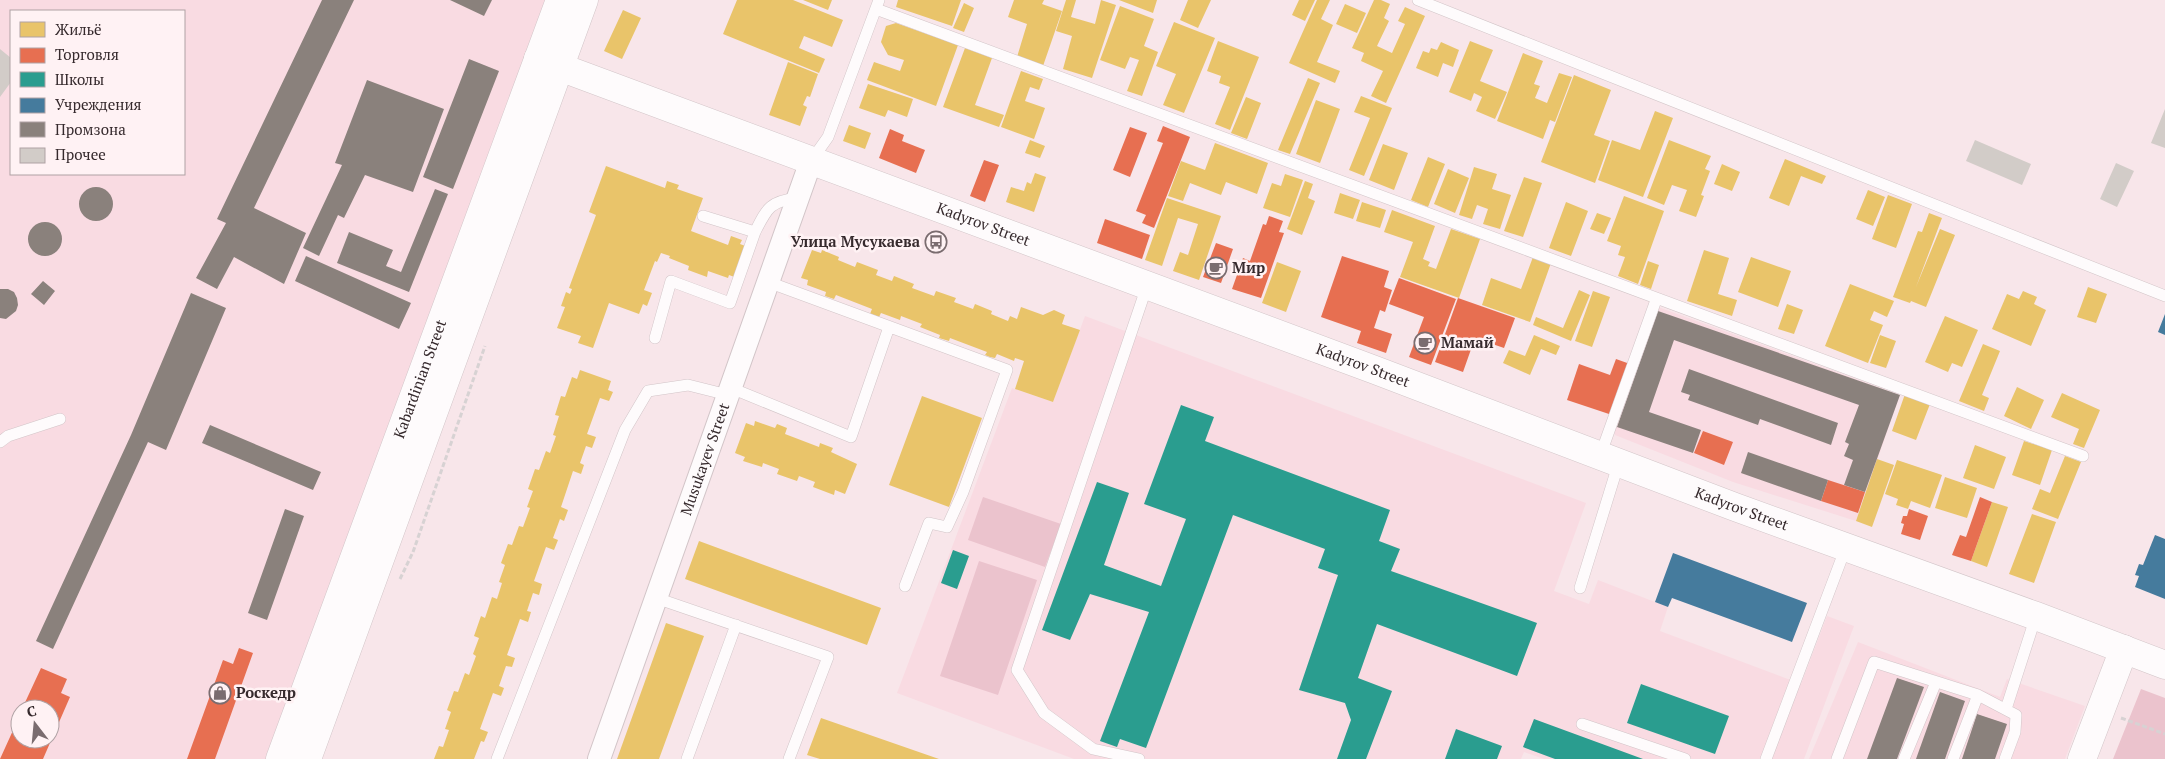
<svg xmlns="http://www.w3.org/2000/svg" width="2165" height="759" font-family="'PT Serif',serif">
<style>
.built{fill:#f9dbe2;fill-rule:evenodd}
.green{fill:#ebc3cd}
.homes{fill:#e9c46a}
.shops{fill:#e76f51}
.schools{fill:#2a9d8f}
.public{fill:#457b9d}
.industry{fill:#8a817c}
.building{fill:#d2ccc8}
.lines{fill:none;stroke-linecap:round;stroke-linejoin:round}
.lane-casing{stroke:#d2c5c8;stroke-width:12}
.street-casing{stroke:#d2c5c8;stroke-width:24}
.secondary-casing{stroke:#d2c5c8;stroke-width:29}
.path{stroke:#d7d2d3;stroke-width:3;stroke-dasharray:5 2.5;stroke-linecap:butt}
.lane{stroke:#fefbfc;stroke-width:11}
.street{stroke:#fefbfc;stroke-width:22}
.secondary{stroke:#fefbfc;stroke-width:28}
.labels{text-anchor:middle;stroke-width:5;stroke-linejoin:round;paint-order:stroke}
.street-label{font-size:15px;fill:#362a2d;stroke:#fff2f4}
.poi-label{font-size:15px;font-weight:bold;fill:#362a2d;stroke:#fff2f4;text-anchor:start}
</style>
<rect width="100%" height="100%" fill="#f8e6ea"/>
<path class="built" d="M0,0H560L280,759H0ZM11,11H184V174H11ZM20,709H50V739H20Z
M1658,307L1900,395L1856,521L1733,482L1615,435L1612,422Z
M1085,316L1586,503L1554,591L1589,604L1598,580L1655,602L1668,607L1660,631L1801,684L1827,616L1854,626L1804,759H1544L1524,752L1521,759H1074L897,693L1012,388L1053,402Z
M1858,642L2000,697L2007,679L2085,706L2065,759H1809Z"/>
<path class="green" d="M983,497L1061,524L1045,567L968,540Z
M979,561L1037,580L998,695L940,676Z
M2141,689L2165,698V759H2113Z"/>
<path class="homes" d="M737,0H793L843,20L832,47L804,36L799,48L825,59L819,73L723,34Z
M803,0H832L828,10Z
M898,0H961L952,26L896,7Z
M1014,0H1044L1042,4L1062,11L1043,66L1017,57L1027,24L1008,17Z
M1066,0H1076L1071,17L1095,24L1101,0L1116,5L1092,78L1063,69L1072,36L1056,31Z
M1119,0H1157L1153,13Z
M1188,0H1211L1198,28L1180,20Z
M1299,0H1315L1305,21L1292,15Z
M1317,0H1330L1321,19L1333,25L1317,62L1340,71L1335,83L1289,63Z
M1374,0H1381L1390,4L1384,18L1389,21L1377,46L1392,53L1405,24L1398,21L1405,7L1425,16L1386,103L1371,96L1383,71L1361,61L1364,53L1352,48Z
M964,3L974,8L964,32L953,28Z
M1345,4L1366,13L1357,33L1336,24Z
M1120,6L1154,19L1144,46L1158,52L1142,96L1127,91L1139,60L1130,57L1125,69L1100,60Z
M623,10L641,18L622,59L604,51Z
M1174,22L1215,38L1184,113L1163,105L1176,74L1156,66Z
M896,23L958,45L936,106L867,80L874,62L900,71L904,60L888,55L881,42L886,26Z
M1218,41L1259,57L1230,130L1215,124L1230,87L1219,83L1221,76L1207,71Z
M1470,41L1493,50L1480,81L1507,92L1495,119L1476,111L1482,97L1474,93L1471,101L1449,92Z
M1441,42L1459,50L1453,67L1443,63L1438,77L1416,68L1423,51L1429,53L1431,48L1437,50Z
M965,48L992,58L975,105L1004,115L999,127L943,107Z
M1523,53L1543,61L1534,84L1540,86L1535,98L1547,103L1559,73L1572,77L1555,122L1550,120L1543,139L1497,121Z
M788,62L818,74L810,97L807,96L803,105L807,107L800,126L769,115Z
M1021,71L1043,79L1039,90L1030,87L1025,101L1045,108L1034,139L1001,127Z
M1574,75L1611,90L1594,135L1610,141L1595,183L1541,162Z
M1308,78L1320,83L1290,154L1278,150Z
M868,84L913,99L907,117L888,110L885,117L859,108Z
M1361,96L1392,108L1364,176L1349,170L1370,118L1354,112Z
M1246,97L1261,103L1247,139L1231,133Z
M1316,100L1340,109L1320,163L1296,154Z
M1655,111L1673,118L1643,197L1598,180L1612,140L1640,150Z
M849,125L871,133L865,149L843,141Z
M1030,140L1045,146L1040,158L1025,153Z
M1669,140L1711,156L1705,169L1710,171L1701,195L1704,196L1696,217L1679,211L1687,190L1672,185L1664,205L1647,198Z
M1215,143L1268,163L1257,194L1226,182L1221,195L1190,183L1183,201L1168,196L1181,161L1205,170Z
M1383,144L1408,153L1394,190L1369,180Z
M1428,157L1445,164L1428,207L1411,200Z
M1785,159L1826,176L1822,184L1801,176L1789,206L1769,198Z
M1722,164L1740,172L1732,191L1714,184Z
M606,166L665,188L667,181L679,185L677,189L703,198L691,231L728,245L731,236L742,240L740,244L748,247L737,278L729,275L728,278L708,271L707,277L688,270L689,266L669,258L670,256L661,253L657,262L655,261L644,290L652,293L647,306L643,304L639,314L609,303L593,348L578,343L581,336L557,328L565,307L561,306L566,292L570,294L572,289L569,288L596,215L589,212Z
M1474,167L1497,174L1492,189L1511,195L1500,229L1483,224L1488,209L1477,205L1472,219L1459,215Z
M1448,169L1469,178L1455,213L1434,204Z
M1035,173L1046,177L1034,212L1006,202L1011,187L1024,191L1027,182L1031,184Z
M1285,174L1303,180L1290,217L1263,208L1272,183L1281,186Z
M1524,177L1542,183L1523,237L1504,231Z
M1305,181L1313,184L1308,198L1315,201L1302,235L1287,229Z
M1868,190L1885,197L1873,226L1856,219Z
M1340,193L1360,200L1353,219L1334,213Z
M1888,195L1912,204L1896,248L1872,239Z
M1624,196L1664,211L1638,284L1618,276L1625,257L1618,255L1621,246L1607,241Z
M1167,198L1221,216L1199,280L1173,271L1180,252L1188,255L1198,224L1178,218L1162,266L1145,260Z
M1362,202L1386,210L1380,228L1356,221Z
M1566,202L1588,211L1571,256L1549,248Z
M1392,210L1435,226L1423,259L1430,262L1428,266L1436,269L1451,229L1480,239L1459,298L1400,277L1413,242L1384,232Z
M1597,213L1611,218L1604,234L1590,229Z
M1929,213L1942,218L1916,287L1940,229L1955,235L1926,307L1911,301L1910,303L1893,297L1918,231L1922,232Z
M812,250L821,253L822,250L839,257L838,260L855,267L857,262L878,270L876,275L892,281L894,276L914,284L912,288L934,296L936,291L956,298L954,302L973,309L975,304L992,311L991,314L1008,321L1010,316L1017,319L1021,307L1043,315L1054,310L1065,315L1062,324L1080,330L1053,402L1015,389L1024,361L1015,358L1014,361L997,354L995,358L990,357L985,355L987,352L950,338L949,341L939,338L940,335L920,327L922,324L901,316L900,320L881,313L879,317L870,314L872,309L836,295L834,299L825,296L826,292L807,285L808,280L801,278Z
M1704,250L1729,258L1718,294L1737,300L1732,316L1687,301Z
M1533,257L1551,263L1530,322L1482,305L1491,278L1521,289Z
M1751,257L1791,271L1778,307L1738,292Z
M1648,261L1659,265L1651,289L1640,285Z
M1277,262L1301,271L1286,312L1262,303Z
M1850,284L1894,301L1887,317L1874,311L1870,320L1883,325L1868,363L1825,346Z
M2088,287L2107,294L2096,323L2077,317Z
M1579,290L1590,295L1571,341L1533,325L1536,317L1563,328Z
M1593,291L1610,297L1592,347L1575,341Z
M2023,291L2037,297L2034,304L2046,310L2031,346L1992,329L2007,294L2019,299Z
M1787,304L1803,310L1794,334L1778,329Z
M1945,316L1978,330L1962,367L1952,363L1948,372L1925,362Z
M1534,335L1560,346L1556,355L1541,349L1530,375L1503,363L1509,350L1525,356Z
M1880,335L1896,341L1886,368L1870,363Z
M1983,344L2000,351L1982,395L1989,398L1984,411L1959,401Z
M580,370L611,381L608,390L613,392L609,401L600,398L587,434L596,437L592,448L586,446L580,463L584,465L581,474L573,471L561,507L568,510L564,521L560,519L553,538L558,540L554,550L546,547L534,581L542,584L539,595L533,593L527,611L531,612L528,622L520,619L507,655L515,658L512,667L506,666L499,686L504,688L501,696L493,693L480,729L488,732L484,742L481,741L474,759H434L439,746L443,747L449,730L445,729L451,712L447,710L454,691L458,692L465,673L469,675L476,656L473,654L479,638L474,636L481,616L485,618L492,597L497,599L502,583L499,582L505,565L501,563L508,544L512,545L519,526L523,527L530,508L527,507L533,491L528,489L535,469L539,470L546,451L550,453L556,436L553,435L559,416L555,415L561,396L565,397L572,377L577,379Z
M2017,387L2044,400L2031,429L2004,416Z
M2062,393L2100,410L2084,448L2073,444L2079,429L2051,417Z
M1905,394L1930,404L1916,440L1892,431Z
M922,396L982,418L949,507L889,485Z
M755,421L775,428L777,424L787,428L785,434L819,447L820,443L833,448L831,452L857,464L845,494L835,490L834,495L813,487L815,482L799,476L797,481L777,474L779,469L763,463L762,467L743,461L745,457L735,453L746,423L754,426Z
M2024,441L2052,450L2040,485L2012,475Z
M1975,445L2006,457L1994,489L1963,478Z
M2065,456L2081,462L2058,519L2032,509L2040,489L2050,493Z
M1877,459L1894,465L1872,527L1856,521Z
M1897,460L1942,475L1930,508L1911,501L1908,509L1896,505L1898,499L1885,494Z
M1945,477L1977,488L1967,518L1935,508Z
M1992,502L2008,507L1987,567L1971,561Z
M2032,514L2056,522L2034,583L2009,574Z
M699,541L881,608L867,645L685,579Z
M666,623L704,636L659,759H617Z
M821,718L939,759H820L807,755Z"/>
<path class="shops" d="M1163,126L1190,137L1154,228L1142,223L1146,215L1136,211L1163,143L1157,141Z
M1130,127L1147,133L1130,177L1113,170Z
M890,129L904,135L902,141L925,150L916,173L879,158Z
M984,160L999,165L985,202L970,196Z
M1269,216L1283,221L1279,232L1284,233L1261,298L1232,289L1243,258L1250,261L1263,224L1266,225Z
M1105,219L1150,235L1142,259L1097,243Z
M1216,243L1233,249L1221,283L1203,277Z
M1342,256L1389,271L1384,287L1392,290L1385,312L1380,310L1374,328L1392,334L1386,353L1357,343L1361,331L1321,317Z
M1399,278L1456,299L1431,365L1409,357L1424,317L1389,304Z
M1458,298L1515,318L1504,348L1475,338L1463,372L1435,362Z
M1616,359L1630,364L1612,415L1567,400L1579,364L1610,375Z
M1703,431L1733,442L1724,465L1694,453Z
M1828,480L1865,492L1858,513L1821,501Z
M1980,497L1992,502L1971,561L1952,555L1960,535L1966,537Z
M1909,509L1928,516L1920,540L1901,534L1904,524L1901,523L1903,516H1907Z
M239,648L253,653L215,759H187L223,660L233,664Z
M41,668L67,679L61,693L70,697L43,759H0L20,715V739H50V709H22Z"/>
<path class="schools" d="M1181,405L1214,417L1205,441L1390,510L1379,541L1400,549L1391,571L1537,623L1517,676L1377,624L1358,678L1392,691L1366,759H1337L1351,720L1345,703L1299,690L1338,575L1318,568L1325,549L1233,515L1146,748L1120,739L1117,747L1100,741L1149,612L1090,594L1070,640L1042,630L1097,482L1129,493L1104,565L1161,586L1186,519L1144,504Z
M953,550L969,556L957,589L941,583Z
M1641,684L1729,716L1715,754L1627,723Z
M1534,719L1643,759H1555L1523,747Z
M1456,729L1502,746L1497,759H1445Z"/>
<path class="public" d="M2165,314V335L2158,332Z
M2155,535L2165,539V599L2135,587L2139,576L2135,575L2139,564L2143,565Z
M1673,553L1807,603L1792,642L1672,598L1668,607L1655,602Z"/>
<path class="industry" d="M322,0H354L254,208L306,233L284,284L234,257L217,289L196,278L226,223L217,219Z
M450,0H492L484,16Z
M469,59L499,71L453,189L423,177Z
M367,80L444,109L413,192L365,175L344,218L338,215L319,256L303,248L342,165L335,163Z
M79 204a17 17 0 1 1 34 0a17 17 0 1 1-34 0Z
M435,189L448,194L409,292L337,263L349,232L393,250L386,266L401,272Z
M28 239a17 17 0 1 1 34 0a17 17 0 1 1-34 0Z
M306,256L411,303L399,329L295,281Z
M43,281L55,291L44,305L31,294Z
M0,289H8L14,292L17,298L18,305L16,311L6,319L0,318Z
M191,293L226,308L166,450L148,442L53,649L36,641L131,435Z
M1658,311L1900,395L1865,492L1844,485L1853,460L1844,456L1849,444L1845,442L1859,405L1674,340L1649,412L1701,430L1693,453L1617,427Z
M1689,369L1838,423L1831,445L1760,419L1758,425L1688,400L1690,395L1681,392Z
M210,425L321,472L313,490L202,443Z
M1748,452L1828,480L1821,501L1741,473Z
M285,509L304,516L267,620L248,613Z
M1897,678L1924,687L1897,759H1867Z
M1940,692L1965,701L1945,759H1916Z
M1977,714L2007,724L1995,759H1962Z"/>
<path class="building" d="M0,49L11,58V82L0,97Z
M2165,109V148L2151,143Z
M1975,140L2031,164L2022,185L1966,161Z
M2116,163L2134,171L2117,207L2100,199Z"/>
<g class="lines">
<g class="lane-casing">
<path id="lane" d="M1418,0L2165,296
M876,9L2083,456
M811,161L828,137L879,0
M703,216L755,232C767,208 770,201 798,198
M768,282L1007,370L963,492L947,527L929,523L905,586
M655,338L671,281L730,303L755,232
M731,388L851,437L889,327
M0,442L8,436L60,419
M1600,456L1656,300
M1580,588L1619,462
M656,598L828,657L789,759
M2006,709L2036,616
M1582,724L1685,759
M497,759L625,430L648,391L688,385L728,395
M687,759L736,625
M1139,759L1093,749L1044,713L1017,670L1147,286
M1766,759L1846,547
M1837,759L1874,662L1978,695L2016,715L2015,732L2005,759
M1904,759L1936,682
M1953,759L1978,695"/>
</g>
<g class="street-casing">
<g id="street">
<path id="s1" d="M599,759L811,161"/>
</g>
</g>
<g class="secondary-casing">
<g id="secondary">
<path id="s2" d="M538,59L1375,370L1735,507L2036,616L2165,665"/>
<path id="s3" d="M280,759L560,0"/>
<path d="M307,759L584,0"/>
<path d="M2082,759L2124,649"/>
</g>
</g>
<path class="path" d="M400,579L413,552L485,346
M2121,718L2165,734"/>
<use href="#lane" class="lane"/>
<use href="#street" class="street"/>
<use href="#secondary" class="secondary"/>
</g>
<defs>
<g id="bus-ring" transform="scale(1.125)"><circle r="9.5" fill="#fff2f4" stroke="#7a6c6f" stroke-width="1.5"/><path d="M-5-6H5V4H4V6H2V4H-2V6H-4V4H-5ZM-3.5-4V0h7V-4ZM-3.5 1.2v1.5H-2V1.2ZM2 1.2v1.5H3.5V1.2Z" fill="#7a6c6f"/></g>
<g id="cafe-ring" transform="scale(1.125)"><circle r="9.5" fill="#fff2f4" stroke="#7a6c6f" stroke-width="1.5"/><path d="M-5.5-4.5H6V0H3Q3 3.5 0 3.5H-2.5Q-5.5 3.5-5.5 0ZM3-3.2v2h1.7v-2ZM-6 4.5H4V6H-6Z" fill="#7a6c6f"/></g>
<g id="shop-ring" transform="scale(1.125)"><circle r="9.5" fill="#fff2f4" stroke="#7a6c6f" stroke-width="1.5"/><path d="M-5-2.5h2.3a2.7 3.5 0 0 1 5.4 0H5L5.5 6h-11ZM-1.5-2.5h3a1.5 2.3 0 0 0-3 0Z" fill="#7a6c6f"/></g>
</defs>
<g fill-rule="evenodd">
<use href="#bus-ring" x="936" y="242"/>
<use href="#cafe-ring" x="1216" y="268"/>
<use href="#cafe-ring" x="1425" y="343"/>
<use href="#shop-ring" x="220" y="693"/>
</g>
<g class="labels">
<g class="street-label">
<text dy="5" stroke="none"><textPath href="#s2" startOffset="475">Kadyrov Street</textPath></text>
<text dy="5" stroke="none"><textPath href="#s2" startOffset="880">Kadyrov Street</textPath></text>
<text dy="5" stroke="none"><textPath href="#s3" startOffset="405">Kabardinian Street</textPath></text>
<text dy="5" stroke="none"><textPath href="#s1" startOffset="318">Musukayev Street</textPath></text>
<text dy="5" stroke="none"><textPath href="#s2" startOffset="1285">Kadyrov Street</textPath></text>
</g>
<g class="poi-label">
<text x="920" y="247" text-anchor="end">Улица Мусукаева</text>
<text x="1232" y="273">Мир</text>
<text x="1441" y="348">Мамай</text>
<text x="236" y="698">Роскедр</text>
</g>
</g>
<rect x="10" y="10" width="175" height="165" fill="#fff2f4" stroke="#afa2a4"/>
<rect x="20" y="22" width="25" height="15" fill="#e9c46a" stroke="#afa2a4"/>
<text x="55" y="35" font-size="15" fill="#362a2d">Жильё</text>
<rect x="20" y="48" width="25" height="15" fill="#e76f51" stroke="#afa2a4"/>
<text x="55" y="60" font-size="15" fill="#362a2d">Торговля</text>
<rect x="20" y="72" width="25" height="15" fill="#2a9d8f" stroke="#afa2a4"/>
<text x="55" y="85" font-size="15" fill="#362a2d">Школы</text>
<rect x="20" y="98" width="25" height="15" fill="#457b9d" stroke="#afa2a4"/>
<text x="55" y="110" font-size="15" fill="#362a2d">Учреждения</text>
<rect x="20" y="122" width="25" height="15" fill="#8a817c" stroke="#afa2a4"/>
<text x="55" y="135" font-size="15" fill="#362a2d">Промзона</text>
<rect x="20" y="148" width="25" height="15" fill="#d2ccc8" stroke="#afa2a4"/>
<text x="55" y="160" font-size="15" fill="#362a2d">Прочее</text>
<g transform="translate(35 724) rotate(344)"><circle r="24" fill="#fff2f4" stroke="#afa2a4"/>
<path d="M0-4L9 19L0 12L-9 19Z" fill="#7a6c6f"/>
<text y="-8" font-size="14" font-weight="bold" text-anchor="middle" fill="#362a2d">С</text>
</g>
</svg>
